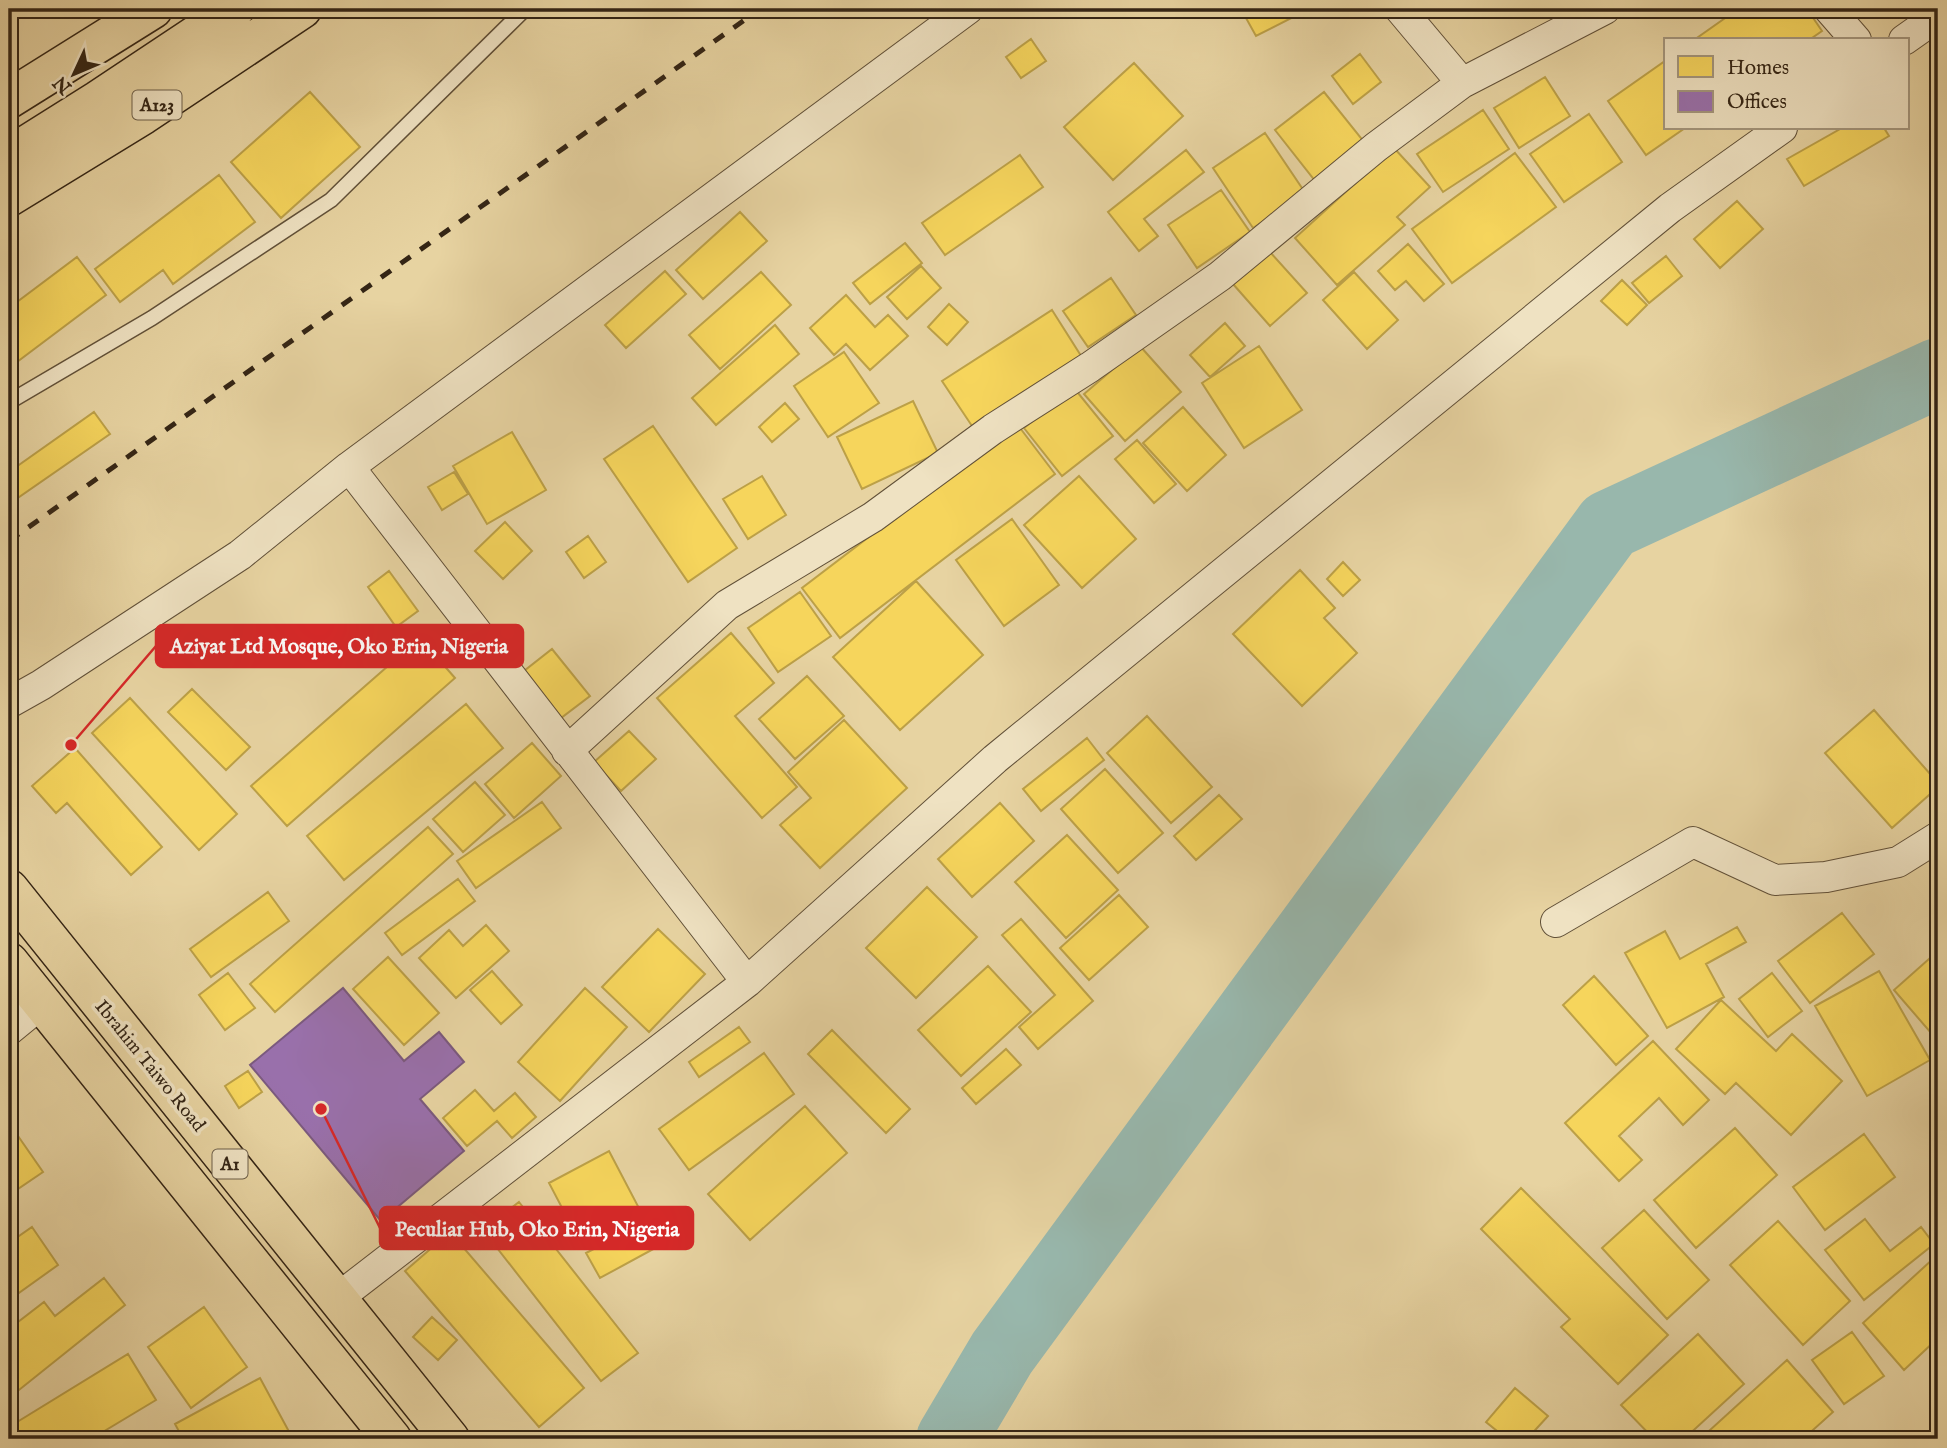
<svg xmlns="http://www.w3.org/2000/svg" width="1947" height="1448" font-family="'IM FELL English',serif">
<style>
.homes{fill:#f6d55c;stroke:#bca047;stroke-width:2}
.offices{fill:#9970ab;stroke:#7b5a7e;stroke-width:2}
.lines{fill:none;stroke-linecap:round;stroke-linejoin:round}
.river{stroke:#98b7ac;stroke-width:70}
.lane-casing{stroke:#615038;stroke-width:17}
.street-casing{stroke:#615038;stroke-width:32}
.highway-casing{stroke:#342515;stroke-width:41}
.lane{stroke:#efe2c2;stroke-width:14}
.street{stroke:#efe2c2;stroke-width:30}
.highway{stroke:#e7d3a1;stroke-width:38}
.rail{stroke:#342515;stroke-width:5;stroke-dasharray:12 12;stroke-linecap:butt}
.labels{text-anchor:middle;stroke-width:7;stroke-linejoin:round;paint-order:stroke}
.shield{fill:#efe2c2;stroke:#6c5e49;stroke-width:2}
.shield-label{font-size:18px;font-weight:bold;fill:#342515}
.street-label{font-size:19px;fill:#342515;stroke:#efe2c2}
.leader{fill:none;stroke:#d62828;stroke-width:2.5}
.callout-dot{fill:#d62828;stroke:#efe2c2;stroke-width:2.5}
.callout{fill:#d62828;stroke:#d62828;stroke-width:2.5}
.callout-label{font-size:21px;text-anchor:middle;font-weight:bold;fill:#fff}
</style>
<rect width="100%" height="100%" fill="#e7d3a1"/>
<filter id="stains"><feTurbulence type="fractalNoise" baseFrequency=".00286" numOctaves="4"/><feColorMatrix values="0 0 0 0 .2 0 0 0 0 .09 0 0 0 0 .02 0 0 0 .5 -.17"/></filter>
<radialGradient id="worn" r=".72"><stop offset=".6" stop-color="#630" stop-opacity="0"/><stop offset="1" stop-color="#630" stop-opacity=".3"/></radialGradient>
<path class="homes" d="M1241,9H1309L1256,36Z
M1738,9H1807L1822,31L1809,40H1694Z
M1031,39L1046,61L1021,78L1006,57Z
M1360,54L1381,82L1353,104L1332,76Z
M1665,61V128H1685L1646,155L1608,101Z
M1134,63L1183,116L1113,180L1064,127Z
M1545,77L1570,116L1519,148L1494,108Z
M310,92L360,147L281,218L231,162Z
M1324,92L1365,143L1316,182L1275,130Z
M1483,110L1509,149L1443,192L1417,154Z
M1589,114L1622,162L1564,202L1530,154Z
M1842,128H1884L1889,136L1804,186L1787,159Z
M1265,133L1306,194L1253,228L1213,168Z
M1394,148L1430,187L1397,217L1405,225L1337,285L1295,238Z
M1186,150L1204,172L1144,219L1158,236L1139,251L1108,212Z
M1515,153L1556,207L1452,283L1412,229Z
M1020,155L1043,187L945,255L922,223Z
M219,175L255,222L173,284L163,270L120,302L95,269Z
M1221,190L1250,232L1197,268L1168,225Z
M1737,201L1763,229L1720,268L1694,239Z
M740,212L767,241L703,299L676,270Z
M905,243L922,263L870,304L853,283Z
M1408,244L1444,284L1424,301L1406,281L1395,290L1378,271Z
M1270,252L1307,293L1270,326L1233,284Z
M1666,256L1682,276L1649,303L1632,283Z
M77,257L106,295L9,368V308Z
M921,266L941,288L907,319L887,297Z
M665,271L686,294L626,348L605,325Z
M761,272L791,305L720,369L689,335Z
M1354,272L1398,320L1367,349L1323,300Z
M1111,278L1136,315L1088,347L1063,311Z
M1622,280L1647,305L1627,325L1601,301Z
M846,295L875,327L888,315L908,336L870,370L846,344L834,355L810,328Z
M949,304L968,322L947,345L928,327Z
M1052,310L1083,359L974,429L942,381Z
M1225,323L1245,346L1210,377L1190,355Z
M775,325L799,354L716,425L692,398Z
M1140,346L1181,392L1125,441L1084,394Z
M1259,346L1302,410L1244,448L1202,383Z
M844,352L879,403L828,437L794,386Z
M1074,388L1113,436L1062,476L1024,428Z
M913,401L938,453L862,489L837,437Z
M785,403L799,419L772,442L759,427Z
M1183,407L1226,455L1187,491L1143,443Z
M94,412L110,434L9,504V472Z
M1017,424L1055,474L840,638L802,588Z
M653,426L737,548L688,582L604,459Z
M512,432L546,490L487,524L453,466Z
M1137,440L1176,484L1154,503L1115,459Z
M454,472L468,494L442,510L428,487Z
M762,476L786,515L748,539L723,499Z
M1079,476L1136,539L1082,588L1024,525Z
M1012,519L1059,585L1004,626L956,560Z
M505,522L532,551L503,579L475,551Z
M588,536L606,562L584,578L566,552Z
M1343,562L1360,580L1343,596L1327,579Z
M1300,570L1335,608L1324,618L1357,653L1302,706L1233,634Z
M389,571L418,611L396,627L368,587Z
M916,581L983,655L900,730L833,657Z
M800,592L831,636L778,672L748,628Z
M731,633L774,683L735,716L797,787L762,818L657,698Z
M420,638L455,678L287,826L251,786Z
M552,649L590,696L561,718L524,671Z
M807,676L844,716L795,759L759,719Z
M192,689L250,747L226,770L168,712Z
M130,698L237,814L199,850L92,733Z
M466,704L503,748L344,880L307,836Z
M1874,710L1938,783V787L1892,828L1825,753Z
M1147,716L1212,787L1171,823L1107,753Z
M844,720L907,788L820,868L780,825L811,798L788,772Z
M629,731L656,759L621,791L594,762Z
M1087,738L1104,760L1041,811L1023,789Z
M532,743L561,776L514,818L485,784Z
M75,748L162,847L131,875L67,803L56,813L32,786Z
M1105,769L1163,833L1118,873L1061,809Z
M475,782L505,815L463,852L433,819Z
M1219,795L1242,819L1196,860L1174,836Z
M542,802L561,828L476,888L457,861Z
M1000,803L1034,841L972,897L938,859Z
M428,827L453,854L275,1012L250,984Z
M1067,835L1118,890L1066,938L1015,882Z
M458,879L475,901L402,955L385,933Z
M927,887L977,937L916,998L866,948Z
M268,892L289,921L211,977L190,949Z
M1119,895L1148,927L1089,980L1060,948Z
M1842,913L1874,954L1810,1003L1778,961Z
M1021,919L1093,1001L1038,1049L1019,1027L1055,995L1002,935Z
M486,925L509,951L456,998L419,958L449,930L463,946Z
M1737,927L1746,942L1706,964L1724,997L1667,1028L1625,953L1665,931L1680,959Z
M658,929L705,974L649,1032L602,987Z
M1938,951V1041L1894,990Z
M388,957L439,1013L404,1045L353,989Z
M988,966L1031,1012L961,1076L918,1030Z
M492,971L522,1005L501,1024L470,990Z
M1879,971L1930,1060L1867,1096L1815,1006Z
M228,973L255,1008L225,1030L199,995Z
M1772,973L1802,1011L1768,1037L1739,999Z
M1594,976L1648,1036L1616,1065L1563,1005Z
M585,988L627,1027L560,1101L518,1062Z
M1721,1000L1776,1051L1792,1034L1842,1081L1791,1135L1736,1083L1725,1094L1676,1049Z
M739,1027L750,1042L699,1077L689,1062Z
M832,1030L910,1109L886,1133L808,1054Z
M1653,1041L1709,1100L1683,1125L1659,1098L1619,1136L1642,1160L1619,1181L1565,1123Z
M1006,1049L1021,1065L976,1104L962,1088Z
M764,1053L794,1094L689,1170L659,1129Z
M248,1071L262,1092L239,1108L225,1086Z
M475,1090L494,1111L515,1093L536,1117L512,1138L497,1121L467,1146L443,1118Z
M805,1106L847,1153L750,1240L708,1194Z
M9,1123L43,1172L9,1195Z
M1735,1128L1777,1175L1696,1248L1654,1200Z
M1864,1134L1895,1177L1825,1230L1793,1187Z
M609,1151L641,1212L581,1244L549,1183Z
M1521,1188L1668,1335L1618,1384L1561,1327L1570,1319L1481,1229Z
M519,1202L638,1353L601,1381L483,1230Z
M1644,1210L1709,1280L1667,1319L1602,1248Z
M1865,1219L1890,1251L1921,1227L1934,1244L1864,1300L1825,1250Z
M1778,1221L1850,1301L1803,1345L1730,1265Z
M644,1223L657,1247L600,1278L586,1253Z
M32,1227L58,1265L9,1300V1243Z
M450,1232L584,1388L539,1427L405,1271Z
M1934,1258L1938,1263V1338L1904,1370L1863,1323Z
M104,1278L125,1305L9,1398V1329L44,1302L55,1316Z
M204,1307L247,1367L191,1408L148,1347Z
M432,1317L457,1340L438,1360L413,1337Z
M1852,1332L1884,1376L1844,1404L1812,1360Z
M1698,1334L1744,1384L1684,1439H1654L1621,1405Z
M128,1354L156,1400L91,1439H9V1427Z
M1787,1360L1833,1412L1803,1439H1718L1710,1430Z
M260,1378L293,1439H183L175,1424Z
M1515,1388L1548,1416L1527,1439H1507L1486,1422Z"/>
<path class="offices" d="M343,988L404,1061L439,1032L464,1062L420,1099L464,1151L381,1221L250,1065Z"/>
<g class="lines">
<path class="river" d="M951,1439L1002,1353L1609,525L1938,373"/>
<g class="lane-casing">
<path id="lane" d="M9,402L152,318L331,200L525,9"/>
</g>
<g class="street-casing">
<path id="street" d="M1400,9L1462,83
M1829,9L1856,40
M1904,40L1938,16
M349,467L747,982
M9,703L41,685L240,555L349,467L968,9
M567,751L727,605L873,517L993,429L1090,367L1220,276L1376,147L1462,83L1605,9
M1556,922L1693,842L1775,880L1826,877L1898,862L1938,837
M9,1030L43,1002
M338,1298L747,982L995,759L1670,208L1782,128"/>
</g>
<g class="highway-casing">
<path id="highway" d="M9,99L153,9
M9,156L98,100L235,9
M9,197L143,115L302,9
M9,889L450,1439
M9,962L392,1439"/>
</g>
<use href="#lane" class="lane"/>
<use href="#street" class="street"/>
<use href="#highway" class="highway"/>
<path class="rail" d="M9,541L760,9"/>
</g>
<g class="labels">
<g class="shield">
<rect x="132.5" y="90.5" width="49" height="29" rx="5"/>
<rect x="212.5" y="1149.5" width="35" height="29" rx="5"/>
</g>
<g class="shield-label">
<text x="157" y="111">A123</text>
<text x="230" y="1170">A1</text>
</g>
<g class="street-label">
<text transform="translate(151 1065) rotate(51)" y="7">Ibrahim Taiwo Road</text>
</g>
</g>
<path class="leader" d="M71 745L156 646M321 1109L380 1228"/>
<g class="callout-dot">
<circle cx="71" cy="745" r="7"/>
<circle cx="321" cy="1109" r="7"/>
</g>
<g class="callout">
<rect x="156" y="625" width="367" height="42" rx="7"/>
<rect x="380" y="1207" width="313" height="42" rx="7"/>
</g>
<g class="callout-label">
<text x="339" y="653">Aziyat Ltd Mosque, Oko Erin, Nigeria</text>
<text x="537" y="1236">Peculiar Hub, Oko Erin, Nigeria</text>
</g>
<rect width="1947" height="1448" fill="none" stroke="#e7d3a1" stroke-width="35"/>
<rect x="10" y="10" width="1926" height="1427" fill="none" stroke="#342515" stroke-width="3.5"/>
<rect x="18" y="18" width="1912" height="1413" fill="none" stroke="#342515" stroke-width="2"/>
<rect x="1664" y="38" width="245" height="91" fill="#efe2c2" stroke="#a4967d" stroke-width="2"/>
<rect x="1678" y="56" width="35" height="21" fill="#f6d55c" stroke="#a4967d" stroke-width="2"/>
<text x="1727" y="74" font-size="21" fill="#342515">Homes</text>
<rect x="1678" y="91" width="35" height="21" fill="#9970ab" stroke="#a4967d" stroke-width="2"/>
<text x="1727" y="108" font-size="21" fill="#342515">Offices</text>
<g transform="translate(74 74) rotate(226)" stroke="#efe2c2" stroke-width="5" paint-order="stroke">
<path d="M0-5L12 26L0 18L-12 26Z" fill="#342515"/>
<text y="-10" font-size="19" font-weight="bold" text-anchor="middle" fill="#342515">N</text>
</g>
<rect width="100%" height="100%" filter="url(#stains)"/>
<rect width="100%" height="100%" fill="url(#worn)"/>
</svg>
